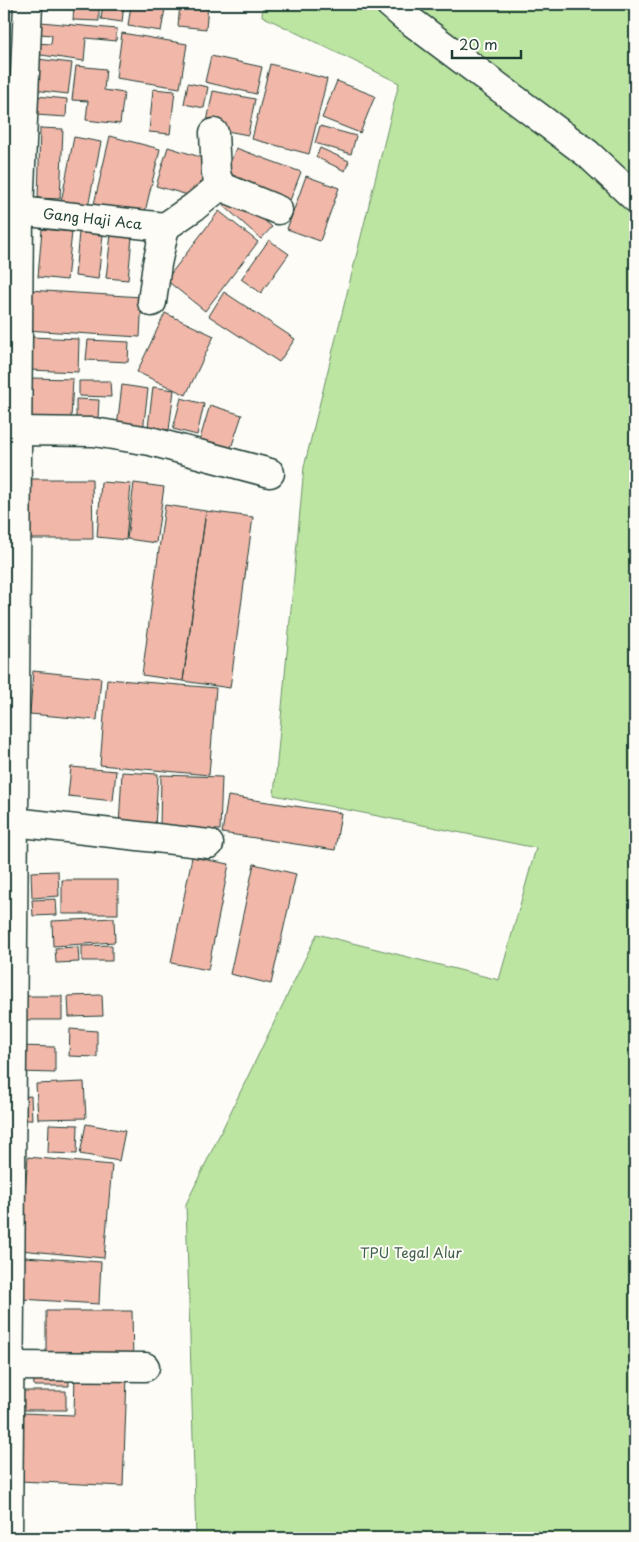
<svg xmlns="http://www.w3.org/2000/svg" width="639" height="1542" font-family="'Playpen Sans',sans-serif">
<style>
.green{fill:#bce5a1;stroke:#6e916a}
.building{fill:#f1b7a9;stroke:#1f3d34}
.lines{fill:none;stroke-linecap:round;stroke-linejoin:round}
.minor-casing{stroke:#1f3d34;stroke-width:31}
.minor{stroke:#fdfcf7;stroke-width:28}
.labels{text-anchor:middle;stroke-width:4;stroke-linejoin:round;paint-order:stroke}
.street-label{font-size:14px;fill:#1f3d34;stroke:#fdfcf7}
.park-label{font-size:14px;fill:#3e5f4a;stroke:#fdfcf7}
</style>
<rect width="100%" height="100%" fill="#fdfcf7"/>
<filter id="ink" filterUnits="userSpaceOnUse"><feTurbulence type="fractalNoise" baseFrequency=".02" numOctaves="2"/><feDisplacementMap in="SourceGraphic" scale="10" xChannelSelector="R" yChannelSelector="G"/><feConvolveMatrix kernelMatrix="1 2 1 2 8 2 1 2 1" color-interpolation-filters="sRGB"/></filter>
<g filter="url(#ink)">
<path class="green" d="M263,4H635V1538H196L186,1204L317,934L499,980L536,848L274,795L304,467L399,83L262,16Z"/>
<path class="building" d="M74,4H99V21L73,20Z
M103,4H124L122,22L101,19Z
M180,4H208L206,29L178,26Z
M131,5L165,9L161,31L128,26Z
M41,22L117,29L116,41L86,38L84,61L34,54L36,43L51,44L52,35L40,34Z
M122,33L187,44L180,88L116,78Z
M211,56L262,67L256,94L205,82Z
M37,59L72,63L68,94L34,90Z
M270,64L327,79L309,154L252,139Z
M76,66L106,69L104,90L124,93L120,124L86,120L88,101L72,100Z
M337,81L375,96L360,133L322,118Z
M188,83L208,87L204,108L184,104Z
M153,89L175,91L170,134L149,132Z
M213,91L255,99L248,135L206,127Z
M36,96L67,99L66,117L35,115Z
M320,126L356,136L351,154L315,143Z
M40,128L63,129L60,199L38,198Z
M110,136L160,149L144,216L94,204Z
M74,137L101,142L88,207L61,202Z
M168,147L210,160L199,198L156,186Z
M236,148L301,172L289,203L224,179Z
M320,148L349,161L345,171L316,157Z
M306,176L339,188L320,241L287,229Z
M233,193L272,227L261,239L223,205Z
M219,211L258,242L205,311L166,280Z
M42,229L72,232L67,280L38,277Z
M79,232L103,235L98,279L75,276Z
M111,234L132,237L128,280L106,278Z
M269,240L289,254L261,293L241,279Z
M28,290L142,297L140,337L25,330Z
M224,292L295,339L279,362L209,316Z
M165,313L214,336L186,395L137,372Z
M30,337L79,339L78,372L29,370Z
M88,340L129,342L128,362L86,360Z
M31,378L73,379L71,419L30,417Z
M79,381H110L111,397L79,396Z
M122,385L148,389L143,431L117,427Z
M153,387L174,390L169,430L148,427Z
M181,398L204,404L197,435L173,429Z
M76,399L99,400L98,419L76,418Z
M210,405L242,415L230,451L199,442Z
M30,479H92L93,539H30Z
M101,482L131,484L126,540L97,537Z
M134,483L164,487L156,543L127,539Z
M165,505L206,511L183,681L142,675Z
M206,511L253,517L230,688L183,681Z
M33,671L101,678L97,720L30,714Z
M107,679L216,688L209,775L100,765Z
M71,767L116,771L113,801L68,796Z
M122,772L158,774L155,828L119,826Z
M161,775L222,777L220,830L160,828Z
M228,796L341,813L335,850L222,833Z
M192,857L229,864L208,970L171,963Z
M254,864L296,874L271,984L230,974Z
M58,871L59,896L32,898L31,872Z
M62,880H118V914H62Z
M56,899L57,915L33,916L32,900Z
M114,918L115,942L53,946L52,921Z
M112,945V961H82V946Z
M78,947L79,962L56,963L55,948Z
M102,995L103,1016L69,1017L68,996Z
M21,996H62V1020H21Z
M70,1029L97,1031V1057L69,1056Z
M19,1046L55,1047V1073L19,1072Z
M84,1082L86,1118L38,1119L36,1084Z
M31,1096L32,1120H18L17,1097Z
M49,1124L78,1125L77,1154L48,1153Z
M86,1124L125,1131L119,1161L80,1154Z
M28,1157L112,1165L104,1258L20,1250Z
M24,1257L101,1262L99,1304L22,1299Z
M46,1311H132L133,1363L46,1362Z
M33,1369H68L69,1386H34Z
M75,1374L127,1377L123,1486L19,1481L22,1413L74,1415Z
M20,1391H66V1410H21Z"/>
<g class="lines">
<g class="minor-casing">
<g id="minor">
<path d="M390,4L404,16L588,154L635,198"/>
<path d="M214,133L216,173L220,186"/>
<path id="s1" d="M19,211L165,227L157,264L152,302"/>
<path d="M165,227L194,207L220,186L278,210"/>
<path d="M17,431L94,432L150,441L270,473"/>
<path d="M14,822L209,844"/>
<path d="M9,1366L145,1367"/>
<path d="M8,1538L19,211L28,4"/>
</g>
</g>
<use href="#minor" class="minor"/>
</g>
</g>
<g class="labels">
<g class="street-label">
<text dy="5" stroke="none"><textPath href="#s1" startOffset="74">Gang Haji Aca</textPath></text>
</g>
<g class="park-label">
<text x="411" y="1258">TPU Tegal Alur</text>
</g>
</g>
<rect width="639" height="1542" fill="none" stroke="#fdfcf7" stroke-width="20"/>
<rect x="10" y="10" width="619" height="1522" fill="none" stroke="#1f3d34" stroke-width="2" filter="url(#ink)"/>
<path d="M452 50v8h69v-8" fill="none" stroke="#1f3d34" stroke-width="2.5"/>
<text x="459" y="50" font-size="15" fill="#1f3d34" stroke="#fdfcf7" stroke-width="4" paint-order="stroke">20 m</text>
</svg>
